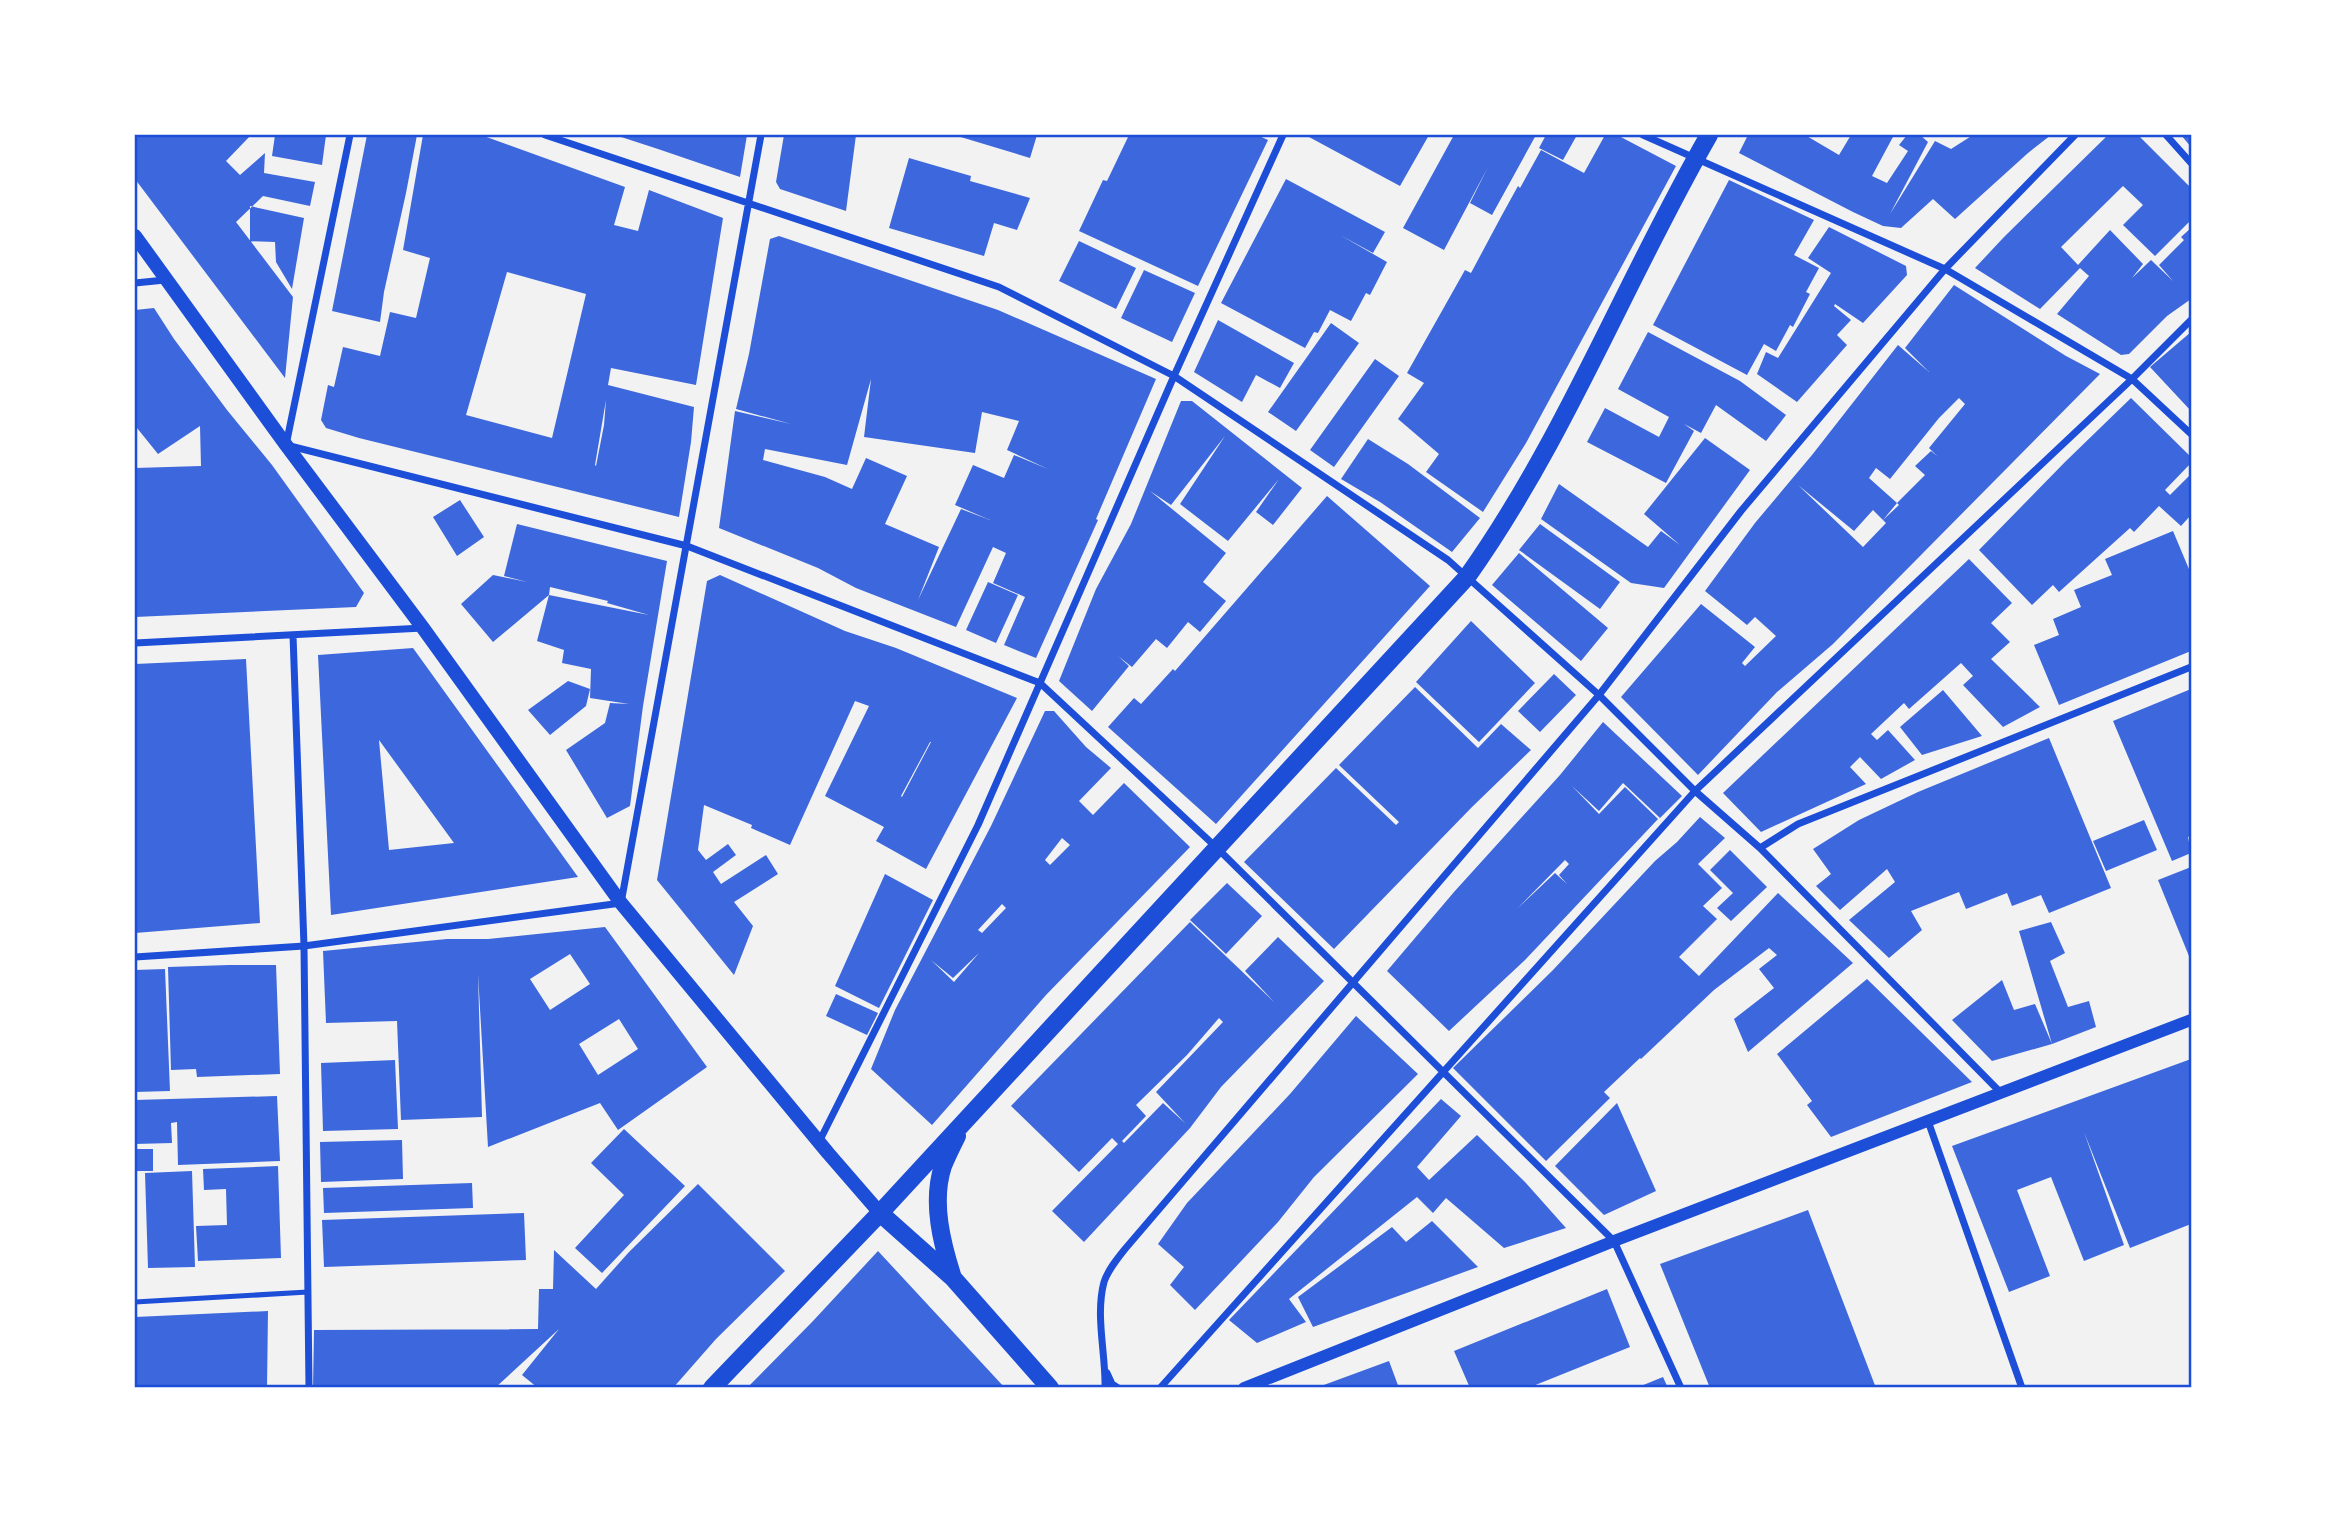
<svg xmlns="http://www.w3.org/2000/svg" width="2326" height="1523" font-family="Barlow,sans-serif">
<style>
.building{fill:#3d67dc;fill-rule:evenodd}
.lines{fill:none;stroke-linecap:round;stroke-linejoin:round}
.service{stroke:#1d4ed8;stroke-width:5}
.minor{stroke:#1d4ed8;stroke-width:7}
.tertiary{stroke:#1d4ed8;stroke-width:12}
.secondary{stroke:#1d4ed8;stroke-width:14}
.primary{stroke:#1d4ed8;stroke-width:18}
.neatline{fill:none;stroke:#1d4ed8;stroke-width:2.5}
</style>
<rect width="100%" height="100%" fill="#f2f2f2"/>
<path class="building" d="M135,135H251L226,161L240,175L265,153L264,173L315,182L310,206L263,196L236,222L293,297L285,378L135,179Z
M275,135H326L322,165L272,156Z
M367,135H417L406,193L384,292L380,322L332,311Z
M423,135H481L625,187L614,225L638,231L649,190L723,218L696,385L611,368L608,385L694,407L691,442L679,517L359,438L326,428L321,420L328,385L334,387L343,347L380,356L390,312L416,318L430,258L403,250ZM507,272L586,294L552,438L466,415ZM606,400L604,425L596,466L595,465Z
M615,135H747L740,177L658,149Z
M784,135H856L846,211L780,189L776,182Z
M954,135H1037L1030,158Z
M1129,135H1257L1268,140L1198,286L1079,231L1103,180L1107,181Z
M1311,135H1429L1400,186L1309,137Z
M1454,135H1536L1492,215L1470,203L1488,167L1444,250L1403,228Z
M1546,135H1577L1563,160L1539,148Z
M1605,135H1617L1676,166L1526,443L1483,512L1426,472L1439,454L1398,419L1424,383L1407,373L1465,270L1471,273L1502,215L1518,186L1520,188L1541,150L1584,173Z
M1748,135H1805L1839,155L1851,135H1894L1872,176L1887,183L1908,151L1899,145L1907,135H1920L1928,142L1890,214L1935,141L1951,149L1973,135H2051L2028,153L1955,219L1933,199L1901,228L1883,226L1853,212L1739,153Z
M2108,135H2138L2191,188V220L2155,256L2123,225L2143,205L2123,186L2061,247L2078,265L2110,230L2143,264L2132,278L2151,260L2173,281L2159,265L2184,240L2181,237L2191,228V299L2167,316L2129,354L2121,355L2057,314L2089,276L2080,268L2040,309L1975,268L2004,237Z
M2181,135H2191V147Z
M909,158L971,176L970,181L1030,198L1017,230L994,223L984,256L889,228Z
M1286,179L1385,232L1373,253L1340,235L1387,262L1370,295L1366,293L1351,321L1330,310L1318,333L1314,332L1305,348L1221,303Z
M1729,180L1814,220L1794,255L1819,268L1806,292L1810,294L1793,327L1790,325L1776,351L1764,344L1747,375L1653,325Z
M250,206L304,218L292,289L276,262L275,242L250,241Z
M1829,227L1906,266L1907,275L1863,323L1835,304L1834,306L1851,320L1837,335L1847,345L1797,402L1757,374L1766,352L1778,358L1831,273L1808,258Z
M779,236L998,310L1156,379L1096,519L1098,520L1036,658L1004,645L1025,597L993,583L1006,553L993,547L956,627L856,588L818,568L719,528L735,411L791,424L736,409L749,354L770,239ZM871,379L864,437L975,453L982,412L1019,421L1007,450L1048,469L1014,455L1004,478L973,465L955,505L990,520L961,509L918,600L939,547L885,524L907,476L866,458L852,489L825,477L763,460L765,449L847,465Z
M1079,241L1136,268L1116,309L1059,281Z
M1144,270L1195,293L1172,342L1121,318Z
M1954,285L2066,356L2100,374L1833,644L1777,692L1698,775L1621,697L1701,604L1755,647L1742,663L1745,666L1776,636L1755,617L1747,625L1705,591L1755,523L1812,455L1898,345L1929,372L1905,348ZM1959,398L1965,404L1929,448L1937,456L1931,451L1915,466L1925,475L1897,503L1899,505L1883,520L1886,523L1863,547L1798,485L1854,531L1873,510L1883,520L1897,503L1869,478L1876,468L1890,479L1939,418Z
M154,308L174,339L227,410L272,465L364,593L356,607L135,617V468L201,466L200,426L158,454L137,428L135,429V310Z
M1218,320L1294,363L1280,388L1256,375L1242,402L1194,372Z
M1331,323L1359,343L1296,431L1268,412Z
M1648,332L1740,381L1786,415L1766,441L1716,405L1701,433L1684,424L1694,431L1666,483L1587,442L1605,408L1659,437L1669,417L1618,389Z
M2191,332V411L2150,367Z
M1375,359L1399,376L1334,467L1310,450Z
M2131,398L2191,457V463L2165,490L2170,495L2191,474V515L2181,526L2159,506L2134,532L2130,528L2059,592L2053,585L2032,605L1979,550L2065,462Z
M1181,401H1192L1302,488L1273,525L1256,512L1279,479L1228,541L1180,504L1225,436L1171,505L1150,491L1226,553L1203,582L1226,601L1200,632L1188,622L1167,648L1156,639L1132,667L1118,656L1129,666L1092,711L1059,681L1096,589L1131,524Z
M1705,438L1750,470L1664,588L1631,583L1541,519L1559,484L1648,547L1661,531L1680,545L1644,514Z
M1368,439L1408,464L1480,518L1452,552L1380,502L1341,479Z
M1327,496L1430,586L1216,824L1108,727L1134,698L1141,704L1173,669L1175,671Z
M460,500L484,537L457,556L433,517Z
M517,524L667,561L643,706L630,806L607,818L566,750L605,723L610,703L629,704L590,698L591,669L562,663L564,650L537,641L549,595L649,615L607,603L608,601L550,587L549,595L493,642L461,604L493,575L527,582L504,576Z
M1540,524L1620,582L1600,609L1519,550Z
M2173,531L2191,574V651L2059,705L2034,645L2059,635L2053,619L2081,607L2074,590L2112,575L2105,559Z
M1519,553L1608,628L1581,661L1492,585Z
M1969,559L2012,603L1991,623L2010,642L1991,659L2040,707L2003,727L1963,685L1973,676L1961,663L1909,709L1904,703L1871,734L1877,740L1888,730L1915,760L1881,779L1860,757L1850,767L1866,784L1761,832L1723,793Z
M720,575L845,631L896,648L1017,698L926,869L876,841L884,827L825,796L869,706L855,701L790,845L751,828L752,825L704,805L698,850L706,860L728,844L736,855L713,872L721,884L766,855L778,874L734,902L753,926L734,975L657,880L707,581ZM930,742H931L902,797L901,796Z
M988,582L1018,595L996,643L966,630Z
M1471,621L1535,683L1479,742L1416,682Z
M413,648L578,877L331,915L318,655ZM379,740L454,843L389,850Z
M246,659L260,923L135,933V664Z
M1554,674L1576,695L1540,732L1518,711Z
M568,681L590,689L586,706L550,735L528,710Z
M1415,687L1478,748L1501,724L1531,750L1472,807L1334,949L1244,862L1336,768L1396,825L1399,822L1339,765Z
M2191,689V836L2188,837L2191,853L2172,861L2113,721Z
M1943,690L1982,736L1922,755L1900,727Z
M1045,711H1054L1086,747L1111,768L1079,801L1093,815L1124,783L1190,847L1046,995L932,1125L871,1069L895,1010L991,826ZM1062,838L1070,845L1050,865L1045,860ZM1002,904L1006,908L982,933L978,930ZM979,953L954,982L931,960L953,978Z
M1603,722L1682,796L1660,818L1623,783L1599,811L1572,786L1599,814L1625,787L1658,819L1525,960L1449,1031L1387,971L1454,892L1560,775ZM1565,860L1569,864L1559,875L1567,884L1555,873L1518,908Z
M2049,738L2111,888L2049,913L2041,895L2012,906L2007,893L1966,909L1959,892L1911,911L1922,930L1889,958L1849,920L1895,882L1887,869L1840,910L1816,886L1831,874L1813,849L1859,820L1918,792Z
M1700,817L1725,838L1698,864L1722,888L1703,906L1717,919L1679,957L1699,976L1778,893L1853,963L1748,1052L1734,1019L1774,988L1759,969L1777,955L1769,948L1714,990L1641,1059L1640,1058L1604,1092L1610,1098L1546,1161L1453,1068L1553,970L1655,861L1677,842Z
M2144,820L2157,850L2106,871L2093,841Z
M1730,850L1767,887L1731,921L1717,908L1733,893L1710,870Z
M2191,867V961L2158,880Z
M885,874L933,900L879,1008L835,986Z
M1227,883L1262,916L1226,954L1190,920Z
M1190,922L1274,1002L1245,971L1278,937L1324,981L1221,1087L1190,1128L1084,1242L1052,1211L1118,1144L1112,1138L1079,1172L1011,1106ZM1219,1018L1223,1022L1156,1092L1185,1123L1163,1103L1124,1143L1122,1141L1146,1116L1136,1105L1187,1055Z
M2051,922L2065,953L2050,961L2068,1007L2089,1001L2096,1027L2052,1044L2019,931Z
M605,927L707,1067L618,1130L600,1103L488,1147L478,974L482,1117L401,1120L397,1021L326,1023L323,951L447,939H488ZM570,954L590,984L550,1010L530,979ZM619,1019L638,1049L598,1075L579,1044Z
M229,965H276L280,1074L197,1077L196,1069L171,1070L168,967Z
M165,969L170,1091L135,1092V970Z
M1867,979L1972,1082L1831,1137L1807,1105L1812,1101L1777,1054Z
M2002,980L2014,1010L2035,1004L2052,1044L1992,1061L1952,1020Z
M836,994L878,1013L867,1035L826,1016Z
M1356,1016L1418,1074L1314,1177L1278,1222L1195,1310L1170,1285L1184,1267L1158,1244L1187,1203L1290,1094Z
M2191,1059V1224L2130,1248L2084,1132L2124,1245L2084,1261L2051,1177L2017,1190L2050,1276L2009,1292L1952,1146Z
M395,1060L398,1129L323,1131L321,1063Z
M277,1096L280,1161L178,1165L177,1122L171,1123L172,1143L135,1144V1100Z
M1441,1099L1461,1116L1417,1167L1429,1180L1477,1135L1525,1182L1566,1228L1504,1248L1446,1198L1433,1213L1417,1197L1289,1299L1306,1322L1257,1343L1229,1320Z
M1617,1103L1656,1191L1604,1215L1555,1166Z
M624,1129L685,1186L602,1273L575,1248L624,1195L591,1163Z
M402,1140L403,1179L321,1182L320,1142Z
M135,1149H153V1171H135Z
M278,1166L281,1258L198,1261L196,1226L227,1225L226,1189L204,1190L203,1169Z
M192,1171L195,1267L148,1268L145,1173Z
M472,1183L473,1208L324,1213L323,1188Z
M698,1184L785,1271L716,1339L673,1388H538L522,1375L559,1329L495,1388H372L334,1385V1388H313L314,1330L538,1329L539,1289H553L554,1250L596,1289L629,1252Z
M1808,1210L1876,1388H1710L1660,1264Z
M524,1213L526,1260L324,1267L322,1220Z
M1432,1221L1478,1267L1313,1327L1298,1297L1392,1227L1406,1242Z
M878,1251L1005,1388H747L813,1321Z
M1607,1289L1630,1347L1528,1388H1470L1454,1351Z
M268,1311L267,1388H135V1317Z
M1389,1361L1399,1388H1322L1321,1386Z
M1663,1377L1668,1388H1636Z"/>
<g class="lines">
<path class="service" d="M135,1302L308,1292"/>
<path class="minor" d="M350,135L286,445L687,546L1040,683L1217,848L1614,1241L1681,1388
M545,135L999,287L1174,376L1448,560L1599,695L1695,791L1760,848L2001,1093
M1643,135L1945,269L2132,379L2191,434
M2166,135L2191,163
M135,283L165,280
M293,635L304,946L309,1388
M135,643L423,628
M1760,848L1798,824L2191,667
M135,957L304,946L621,903L761,135
M1928,1121L2022,1388
M819,1142L978,825L1174,376L1283,135
M1107,1373L1112,1384L1118,1388
M1105,1388C1106,1354 1095,1316 1104,1282C1108,1270 1117,1259 1125,1249L1599,695L1741,511L1945,269L2075,135
M1160,1388L1695,791L2132,379L2191,320"/>
<path class="tertiary" d="M1244,1388L1614,1241L2191,1020"/>
<path class="secondary" d="M135,236L286,445L423,628L621,903L828,1153L880,1213"/>
<path class="primary" d="M880,1213L953,1278L1050,1388
M953,1278C942,1244 931,1202 943,1166C947,1156 952,1146 957,1136
M712,1388L880,1213L1467,577C1565,439 1625,281 1709,135"/>
</g>
<rect width="2326" height="1523" fill="none" stroke="#ffffff" stroke-width="273"/>
<rect x="136" y="136" width="2054" height="1250" class="neatline"/>
</svg>
